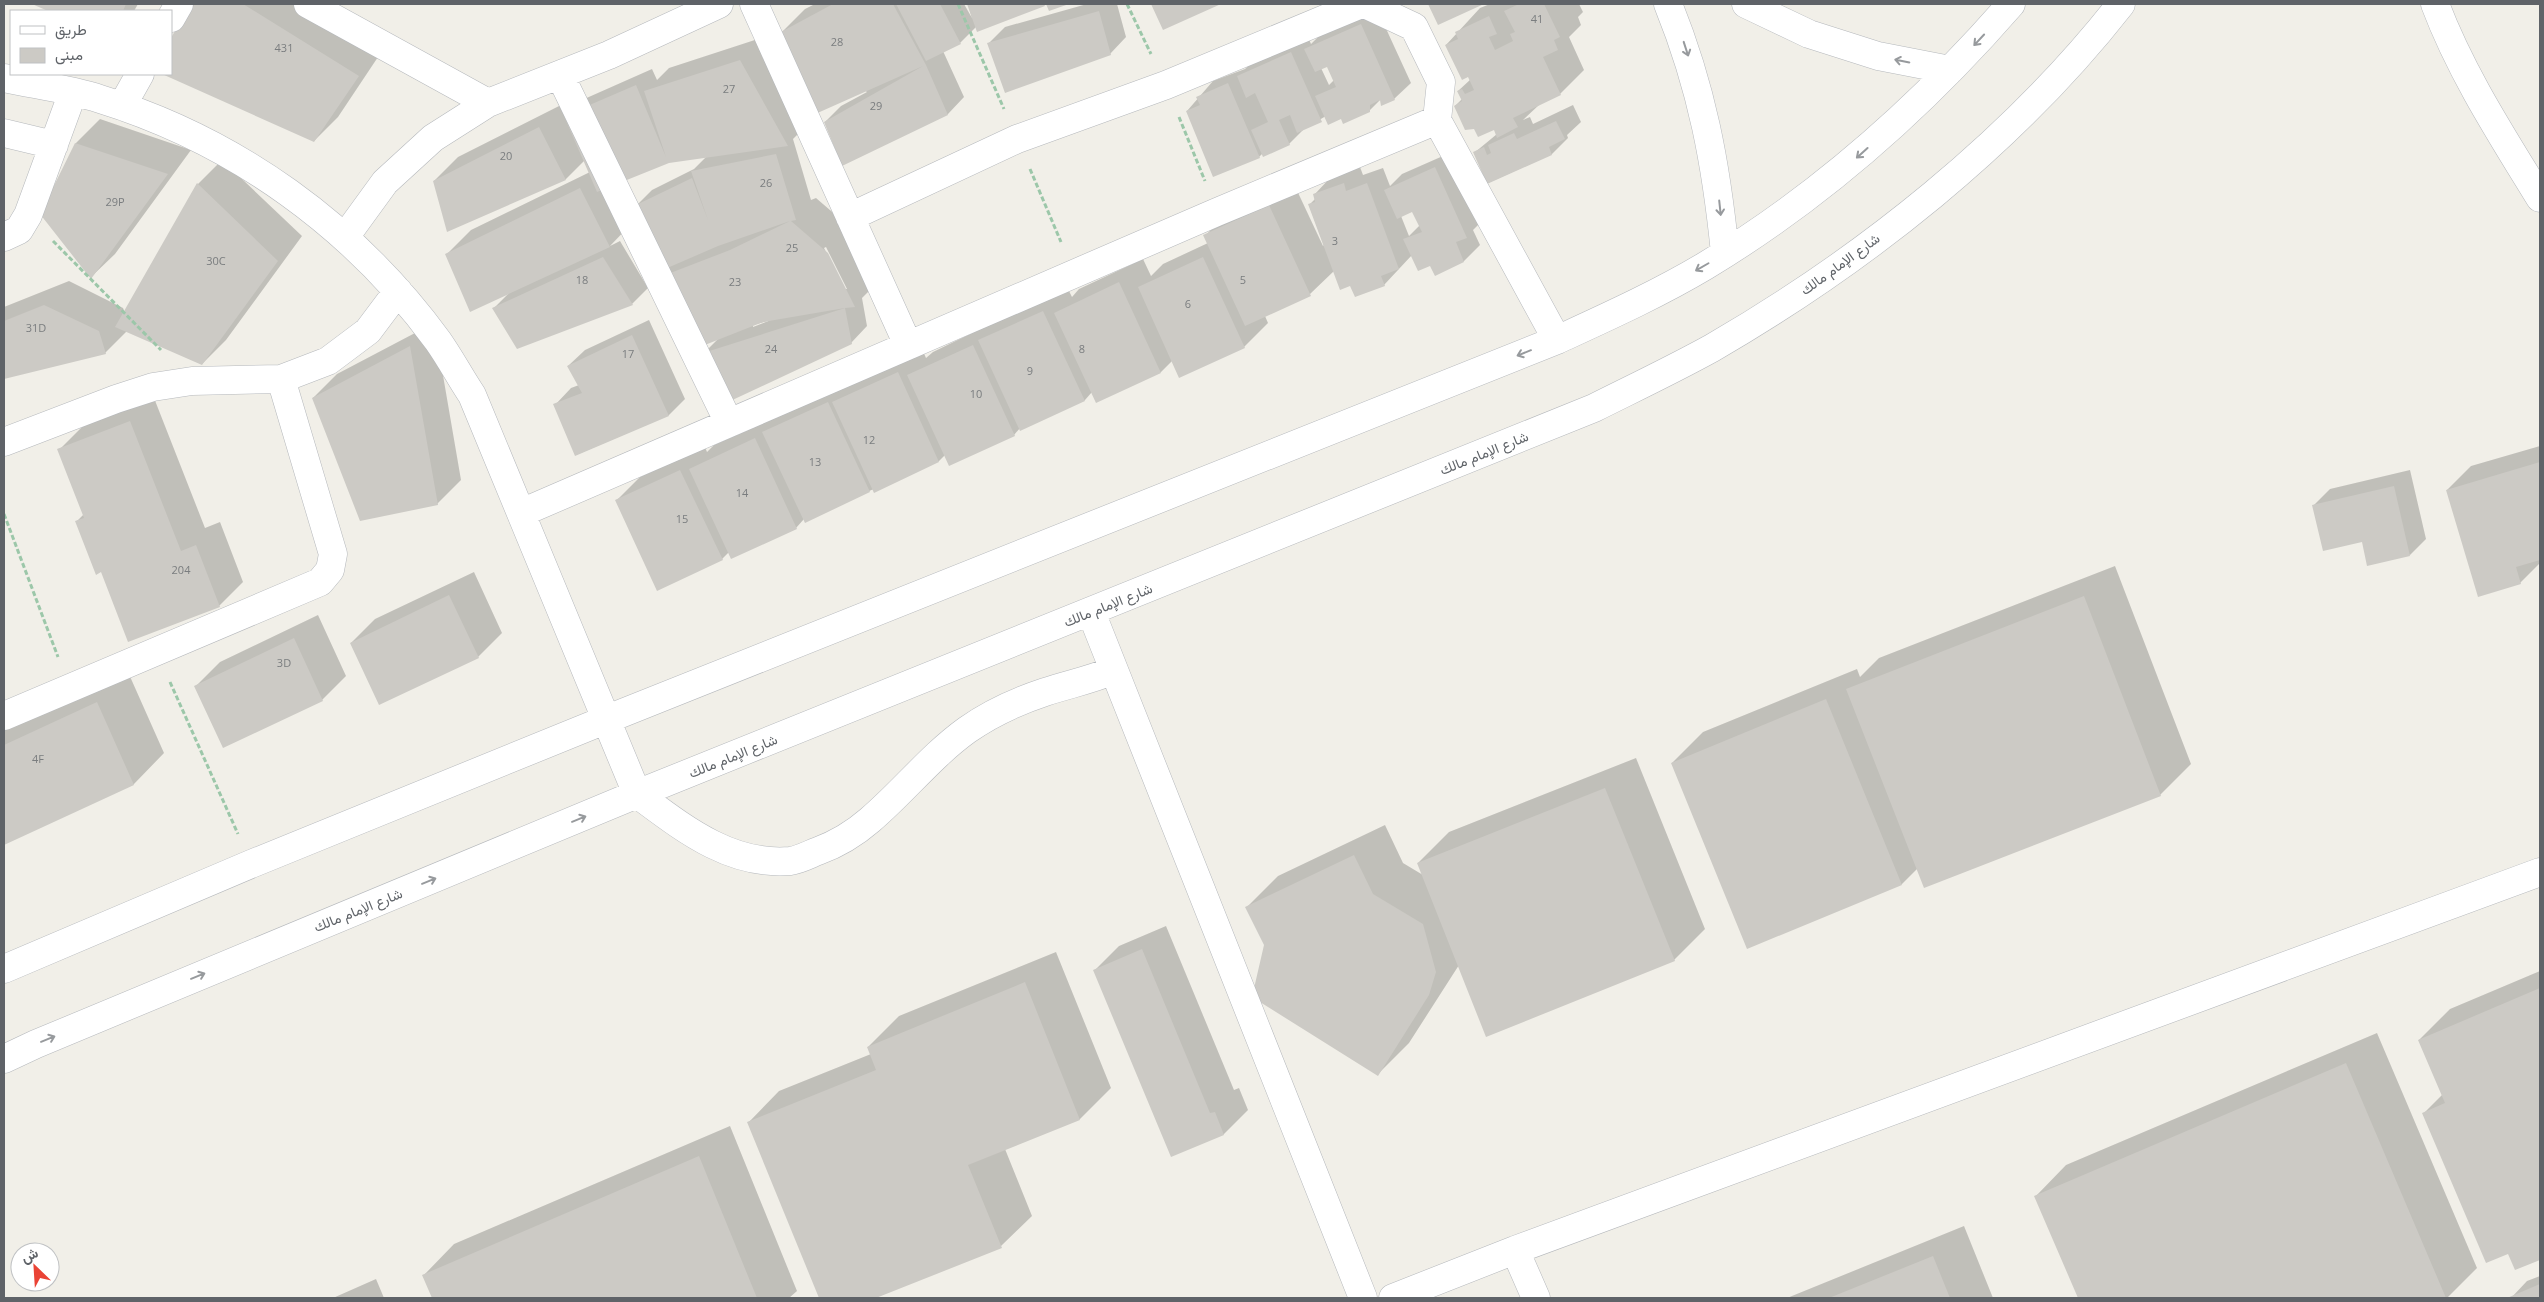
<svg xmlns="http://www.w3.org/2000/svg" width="2544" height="1302" font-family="'Open Sans',Vazirmatn,sans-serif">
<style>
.shadow{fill:#0003;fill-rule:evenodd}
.building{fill:#cccac5}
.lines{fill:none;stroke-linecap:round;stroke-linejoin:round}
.minor-casing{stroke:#b5b8bc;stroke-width:29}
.path{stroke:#9cc7a9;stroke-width:3;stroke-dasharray:5 2.5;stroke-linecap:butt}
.minor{stroke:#fff;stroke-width:28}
.oneway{stroke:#979a9d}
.labels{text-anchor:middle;stroke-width:5;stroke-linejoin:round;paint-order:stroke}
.number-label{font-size:11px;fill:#7a7d7f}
.street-label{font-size:14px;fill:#5f6368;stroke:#fff}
</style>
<rect width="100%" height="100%" fill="#f1efe8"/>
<path class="shadow" d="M35,4H138L134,11H51Z
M192,4H305L382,51L338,117L314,141L166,74H171Z
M815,4H964L972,18L968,4H1046L977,26L960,43L943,51L964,97L948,114L843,164L825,122L841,106L867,92L781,33L805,9Z
M1087,4H1117L1126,37L1110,54L989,43L1005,27Z
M1153,4H1218L1164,28Z
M1430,4H1481L1438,23Z
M1490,4H1579L1583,12L1578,17L1581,25L1569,37L1584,70L1560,94L1540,104L1523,120L1530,117L1533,124L1573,105L1581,122L1567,135L1568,138L1552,154L1488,183L1474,153L1497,134L1494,128H1475L1455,106L1462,99L1458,91L1471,79L1446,45L1480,8Z
M1377,9L1411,83L1394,99L1382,98L1369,111L1341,117L1326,116L1305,128L1289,144L1263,153L1259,157L1187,111L1213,81L1245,69L1254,60L1308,37L1311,44L1322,33ZM1327,65L1334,80L1329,85L1321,68Z
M764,37L811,121L793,139L811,200L816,198L852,229L878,282L862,298L867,326L851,343L704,353L720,337L683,352L636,206L652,190L694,169L707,156L668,162L613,184L633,222L610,246L620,241L648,288L632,304L494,308L509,293L447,254L471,230L590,172L585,160L566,179L448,230L434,181L458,157L563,104L582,100L652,69L657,80L669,68ZM826,247L847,289H845L824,248ZM771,320L753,327V325Z
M100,119L191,150L115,254L91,277L41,214L76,143Z
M1452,152L1483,220L1473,230L1480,245L1464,261L1435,274L1431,264L1412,255L1384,285L1351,284L1334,271L1310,294L1265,316L1268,323L1244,347L1173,360L1161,372L1096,401L1092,392L1085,400L1020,428L1014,435L945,455L939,461L804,519L796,528L729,552L722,559L616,501L640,477L705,447L707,452L714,445L780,416L788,409L922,349L926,358L933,352L1067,287L1072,297L1079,289L1143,259L1151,276L1163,264L1208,243L1205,236L1228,212L1293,182L1323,246L1324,245L1309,205L1316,198L1314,195L1330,178L1360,167L1363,175L1383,168L1390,186L1402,174ZM1413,211L1420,225L1409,236L1401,216Z
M222,160L302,236L226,340L202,364L127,331L105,353L4,378V307L69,281L123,308L125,313L198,184Z
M649,320L685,399L669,415L576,455L555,405L571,388L579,385L568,366L585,350Z
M434,323L461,480L437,504L313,398L337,374Z
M154,398L205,528L220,522L243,582L219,606L102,571L77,521L84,514L59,450L83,426Z
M2540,446V563L2520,583L2447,490L2471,466Z
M2410,470L2426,539L2410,555L2363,541L2314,505L2330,489Z
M2115,566L2191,764L2160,795L1925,886L1918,868L1902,884L1747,947L1672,763L1703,732L1857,669L1860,677L1879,658Z
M474,572L502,633L478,657L351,643L375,619Z
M318,615L346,676L322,700L224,746L196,686L220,662Z
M128,672L164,753L134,784L4,843V729Z
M1636,758L1705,929L1674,960L1459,965L1409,1043L1378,1074L1265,945L1247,907L1278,876L1385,825L1403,863L1423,875L1418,863L1449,832Z
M1166,926L1234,1090L1239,1088L1248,1110L1224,1134L1172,1155L1095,970L1119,946Z
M1056,952L1111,1088L1080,1119L1005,1149L1032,1216L1001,1246L873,1298H820L749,1122L779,1091L871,1054L868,1047L899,1016Z
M2540,971V1258L2516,1269L2508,1252L2424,1113L2443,1094L2419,1040L2450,1009Z
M2377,1033L2477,1268L2447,1298H2079L2036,1196L2066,1165Z
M730,1126L797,1291L789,1298H434L424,1275L454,1244Z
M1964,1226L1993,1298H1787Z
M2540,1276V1298H2511L2527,1281Z
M376,1279L384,1298H333Z"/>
<path class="building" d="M32,4H126L123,11H48Z
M190,4H243L359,76L314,142L162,74H171V38Z
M833,4H893L926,65L948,115L842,166L824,122L923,66L813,115L779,33Z
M896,4H940L961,44L926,61Z
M967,4H1044L1045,6L977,32Z
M1046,4H1069L1049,11Z
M1151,4H1221L1163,30Z
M1428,4H1484L1438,25Z
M1519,4H1544L1560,37L1554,40L1558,50L1543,57L1561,95L1513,118L1518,127L1497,138L1494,130L1478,137L1474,129L1465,130L1454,106L1462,101L1457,91L1462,89L1465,94L1474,90L1468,77L1462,80L1445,45L1458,39L1455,32L1489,16L1497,34L1489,37L1495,50L1513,41L1510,34L1515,32L1504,11Z
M1099,11L1111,55L1005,93L987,43Z
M1361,24L1395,100L1381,106L1380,100L1370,105V112L1343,124L1341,119L1328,125L1315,96L1336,87L1327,67L1315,72L1304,49Z
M1291,52L1322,122L1297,133L1290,115L1279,120L1290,145L1263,157L1251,130L1268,122L1255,93L1246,98L1237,76Z
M740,60L788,146L669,163L597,192L564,116L636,85L666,157L644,91Z
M1228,83L1260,158L1213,177L1186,111L1200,105L1196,97Z
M1556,121L1565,139L1549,147L1552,155L1487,184L1473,152L1484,147L1487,155L1491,153L1488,145L1514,133L1517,139Z
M539,127L566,180L447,232L433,181Z
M75,143L168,174L91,279L40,214Z
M776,154L796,220L791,221L828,253L855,307L845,308L852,344L726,403L703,353L845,308L763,322L682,354L647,282L730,250L790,221L718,246L665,269L634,206L692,178L708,220L691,171Z
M1435,167L1467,238L1456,242L1464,262L1435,276L1430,266L1418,271L1403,239L1422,232L1412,212L1397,219L1384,190Z
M197,183L278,261L202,365L115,327Z
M1344,183L1346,191L1367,183L1399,269L1381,276L1385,286L1355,297L1350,286L1340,290L1308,204L1315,202L1313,194Z
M580,188L610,247L470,312L445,254Z
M1269,205L1311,296L1245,326L1203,235Z
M603,257L633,305L517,349L492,308Z
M1203,257L1245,348L1179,378L1138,287Z
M1119,282L1161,373L1096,403L1054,313Z
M44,305L99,331L106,354L4,379V321Z
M1043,311L1085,401L1020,431L978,340Z
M632,335L669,416L575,456L553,404L582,393L567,366Z
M973,345L1015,436L949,466L907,375Z
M410,346L438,505L360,521L312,398Z
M898,372L939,462L874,493L832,402Z
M828,402L870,492L805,523L762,432Z
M130,421L181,551L196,545L220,607L128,642L101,572L96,575L75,521L84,518L57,449Z
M755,438L797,529L731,559L689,469Z
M2540,462V560L2516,567L2521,584L2478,597L2446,490Z
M680,470L723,560L657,591L615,500Z
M2394,486L2410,556L2367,566L2362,542L2323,551L2312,505Z
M449,595L479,658L379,705L350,643Z
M2084,596L2161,796L1924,888L1846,689Z
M294,638L323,701L223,748L194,686Z
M1826,699L1902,885L1747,949L1671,763Z
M97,702L134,785L4,845V745Z
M1605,788L1675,961L1486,1037L1417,863Z
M1354,855L1373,894L1423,924L1436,972L1429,995L1378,1076L1252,997L1264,945L1245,907Z
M1142,949L1210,1113L1215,1112L1224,1135L1171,1157L1093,970Z
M1025,982L1080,1120L968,1165L1002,1248L876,1298H819L747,1122L876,1070L867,1047Z
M2540,988V1260L2515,1270L2508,1254L2486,1263L2422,1113L2445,1103L2418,1040Z
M2346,1063L2446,1298H2078L2034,1196Z
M699,1156L757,1298H432L422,1275Z
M1933,1256L1950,1298H1829Z
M2540,1284V1298H2507Z"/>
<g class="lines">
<g class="minor-casing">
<path id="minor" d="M308,4L488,103
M754,4L908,345
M1365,4L1414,27L1441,82L1437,120L1557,340
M1668,4C1702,88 1716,163 1725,253
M1746,4L1809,34L1878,56L1950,70
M2435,4C2461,73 2502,136 2540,198
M171,18L179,4
M560,75L729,423
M4,78C36,85 69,89 100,99C236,141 354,226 438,341C450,358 460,377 472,395L637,794C683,828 730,866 790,861C799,860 810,854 818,851C837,844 855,833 870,820C904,791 931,756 967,730C991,713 1018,701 1045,692C1069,684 1091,680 1114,670
M122,106L140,74
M4,133L54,145
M850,217L1017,139L1166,85L1361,4
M4,237L19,230L28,215L73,92
M345,237L385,182L433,138L488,103L609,55L719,4
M4,442L116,399L153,387L192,381L281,379L328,361L368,331L398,291
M521,513L1217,212L1437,120
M1091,612L1363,1298
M4,716L320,582L330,570L333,554L281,379
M4,969L251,864L605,720L1557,340C1607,317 1658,294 1705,266C1821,196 1923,105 2011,4
M4,1059L36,1044L637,794L1594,408C1634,388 1674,369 1712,348C1864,260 2013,142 2121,4
M1393,1298L1515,1250
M1536,1298L1515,1250L2540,872"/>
</g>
<path class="path" d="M958,4L1004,109
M1127,4L1151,54
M1179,117L1205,181
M1030,169L1061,242
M53,241L161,350
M4,514L58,657
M170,682L238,834"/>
<use href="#minor" class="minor"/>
</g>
<defs><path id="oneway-shaft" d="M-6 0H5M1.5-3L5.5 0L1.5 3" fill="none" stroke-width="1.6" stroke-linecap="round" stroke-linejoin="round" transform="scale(1.25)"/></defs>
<g class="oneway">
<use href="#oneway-shaft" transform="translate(1979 40) rotate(133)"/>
<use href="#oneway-shaft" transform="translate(1686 49) rotate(72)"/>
<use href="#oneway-shaft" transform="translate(1902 61) rotate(-169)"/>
<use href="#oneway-shaft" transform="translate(1862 153) rotate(138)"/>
<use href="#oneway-shaft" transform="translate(1720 208) rotate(84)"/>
<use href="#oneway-shaft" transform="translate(1702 267) rotate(150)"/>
<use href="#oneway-shaft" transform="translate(1524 353) rotate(158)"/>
<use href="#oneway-shaft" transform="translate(579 819) rotate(-22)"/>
<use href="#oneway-shaft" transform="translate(429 881) rotate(-22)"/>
<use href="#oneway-shaft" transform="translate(198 976) rotate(-22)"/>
<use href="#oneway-shaft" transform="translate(48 1039) rotate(-22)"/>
</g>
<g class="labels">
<g class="number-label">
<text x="1537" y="23">41</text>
<text x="837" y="46">28</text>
<text x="284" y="52">431</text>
<text x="729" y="93">27</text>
<text x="876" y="110">29</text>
<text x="506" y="160">20</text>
<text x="766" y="187">26</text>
<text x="115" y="206">29P</text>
<text x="1335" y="245">3</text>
<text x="792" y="252">25</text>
<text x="216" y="265">30C</text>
<text x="582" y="284">18</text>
<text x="1243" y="284">5</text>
<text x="735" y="286">23</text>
<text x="1188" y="308">6</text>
<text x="36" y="332">31D</text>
<text x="771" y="353">24</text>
<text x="1082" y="353">8</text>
<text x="628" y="358">17</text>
<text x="1030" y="375">9</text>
<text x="976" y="398">10</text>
<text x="869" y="444">12</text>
<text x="815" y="466">13</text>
<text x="742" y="497">14</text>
<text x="682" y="523">15</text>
<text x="181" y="574">204</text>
<text x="284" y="667">3D</text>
<text x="38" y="763">4F</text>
</g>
<g class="street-label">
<text transform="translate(1840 264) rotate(-36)" y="5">شارع الإمام مالك</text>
<text transform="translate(1484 453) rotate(-22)" y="5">شارع الإمام مالك</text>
<text transform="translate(1108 605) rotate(-22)" y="5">شارع الإمام مالك</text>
<text transform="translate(733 756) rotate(-22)" y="5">شارع الإمام مالك</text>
<text transform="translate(358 910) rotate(-22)" y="5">شارع الإمام مالك</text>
</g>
</g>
<rect width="2544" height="1302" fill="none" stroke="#5f6368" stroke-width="10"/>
<rect x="10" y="10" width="162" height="65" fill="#ffffff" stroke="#bfc1c3"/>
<rect x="20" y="26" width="25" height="8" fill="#ffffff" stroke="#bfc1c3"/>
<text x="55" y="35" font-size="15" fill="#5f6368">طريق</text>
<rect x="20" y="48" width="25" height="15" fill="#cccac5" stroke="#bfc1c3"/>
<text x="55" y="60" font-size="15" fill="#5f6368">مبنى</text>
<g transform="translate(35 1267) rotate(335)"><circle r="24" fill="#ffffff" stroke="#bfc1c3"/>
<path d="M0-4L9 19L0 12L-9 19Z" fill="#ea4335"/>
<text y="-8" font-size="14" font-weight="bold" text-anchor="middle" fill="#5f6368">ش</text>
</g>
</svg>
